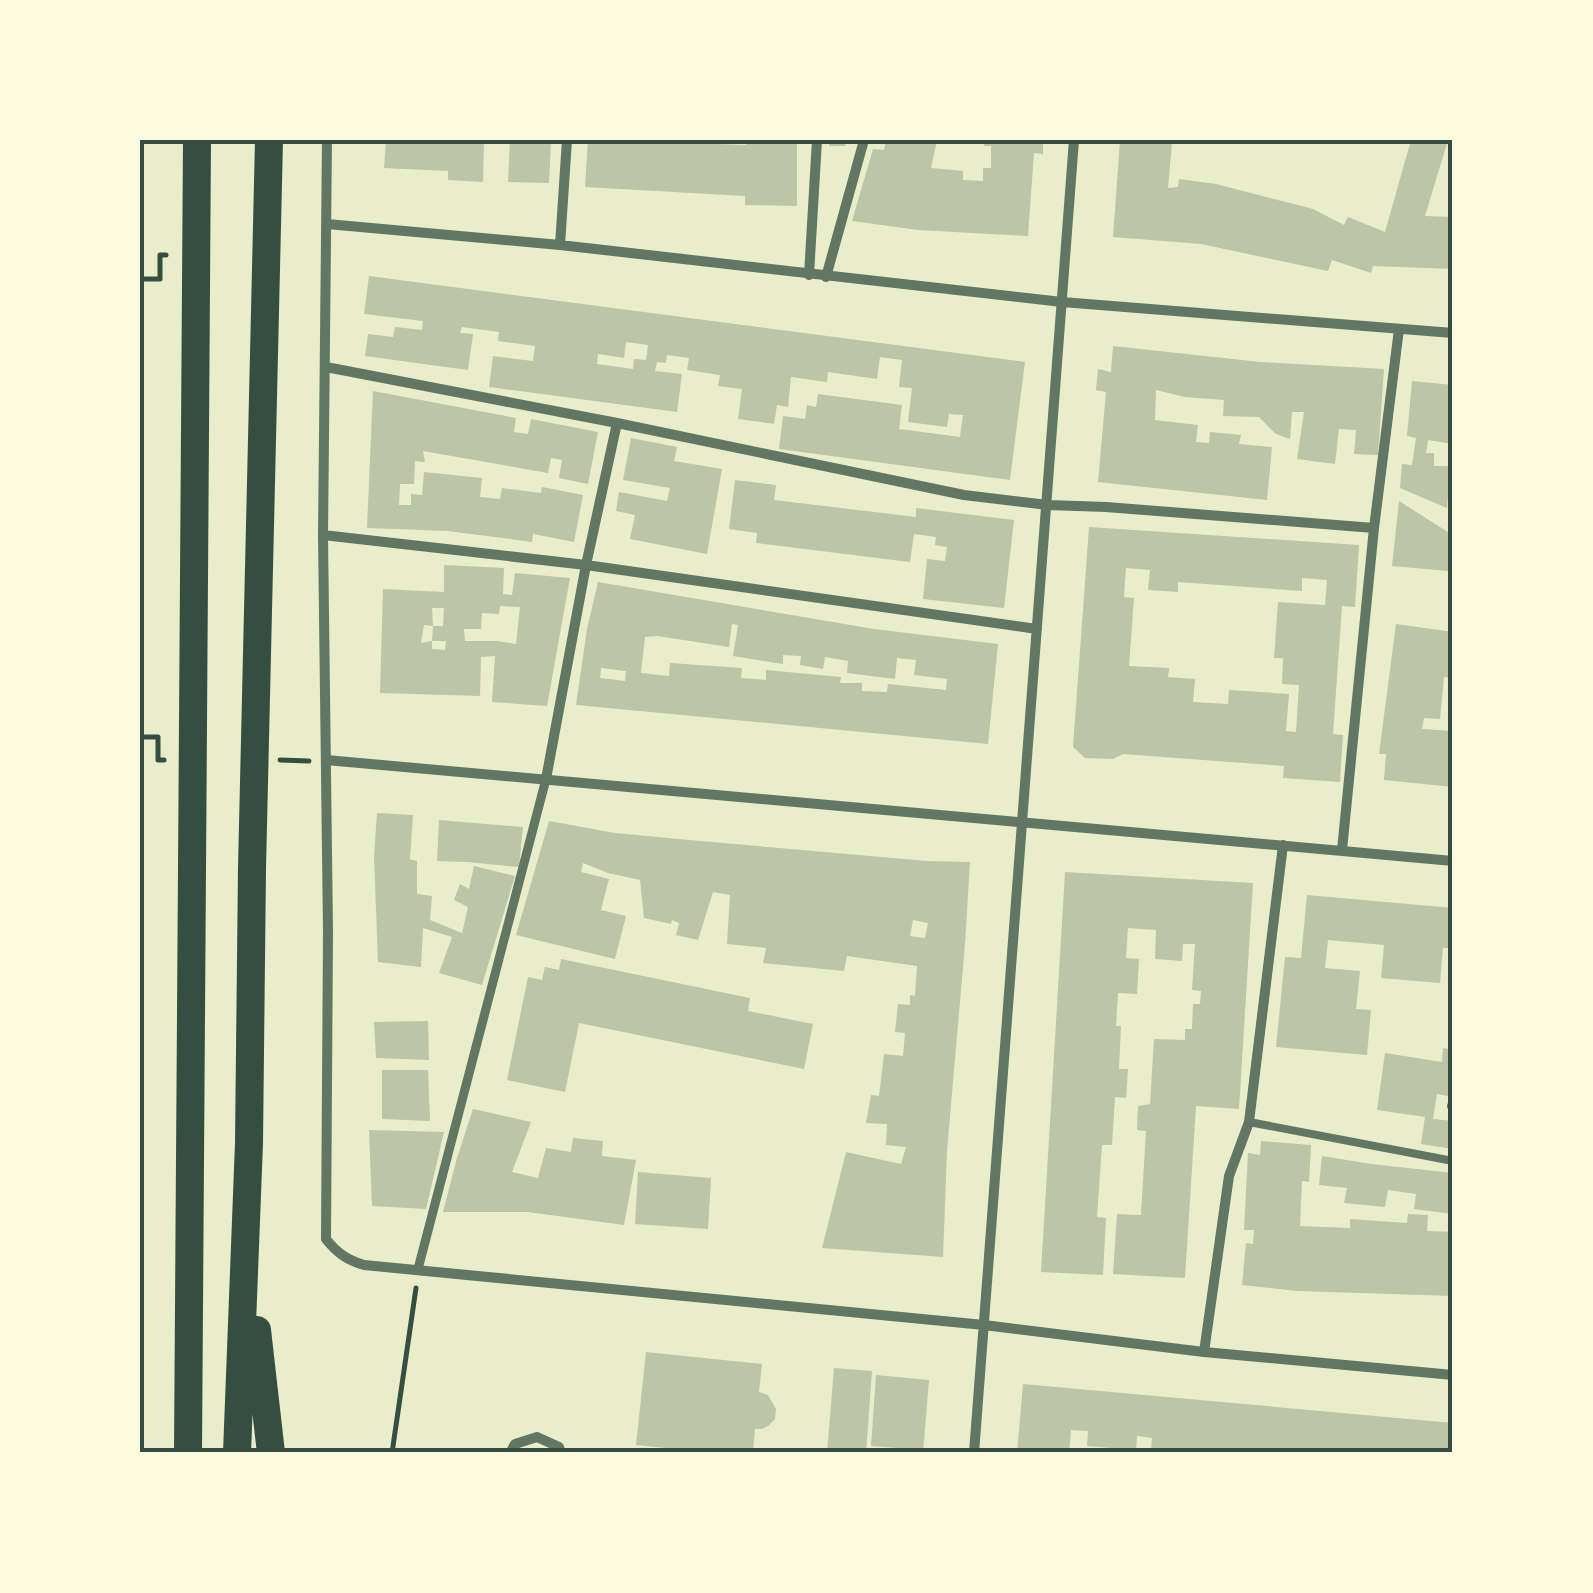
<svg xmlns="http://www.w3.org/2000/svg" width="1593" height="1593" font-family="Literata,serif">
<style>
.building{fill:#bcc5a7;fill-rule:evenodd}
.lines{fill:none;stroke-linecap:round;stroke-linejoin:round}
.path{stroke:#344e41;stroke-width:5}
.service{stroke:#617663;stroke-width:8}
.pedestrian{stroke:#617663;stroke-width:9}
.minor{stroke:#617663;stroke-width:10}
.motorway{stroke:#344e41;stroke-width:28}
.neatline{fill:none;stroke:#344e41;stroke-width:4}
</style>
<rect width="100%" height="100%" fill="#e9edc9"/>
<path class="building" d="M386,140H484L483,182L448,180V171L384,168Z
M510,140H551L549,183L508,182Z
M588,140H692L691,143L746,145V140H797V206L745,205V196L585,187Z
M829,140H847L845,146H829Z
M886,140H937L931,168L963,171V180L983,181V168H991V146H984L985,140H1043V154L1034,153L1028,236L918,230L852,221L873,149L884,150Z
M1120,140L1172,143L1168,188L1178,187L1179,179L1216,184L1313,209L1344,225L1348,217L1385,232L1411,140H1448L1425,216L1453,217V269L1373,266L1371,273L1332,260L1328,271L1201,244L1113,237Z
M369,276L1025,362L1010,480L779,449L783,416L805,419L807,405L816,407L818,394L902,405L899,429L960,437L963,415L949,414L947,427L908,422L912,388L899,387L902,360L880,357L877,379L828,372L827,382L791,377L788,407L777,405L774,424L738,419L742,389L718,386L720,375L687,370L689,358L667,355L666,363L657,362L655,371L682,374L677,412L489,387L493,356L533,361L535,346L498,341L499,332L462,327L460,333L473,334L468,370L365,356L368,334L393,337L395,327L422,330L423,321L364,314ZM626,342L648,345L646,360L634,359L633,369L597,364L598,354L624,358Z
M1113,346L1260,362L1384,369L1378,455L1354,454L1356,430L1339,429L1335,464L1297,459L1304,412H1292L1290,439L1276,434L1259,417L1223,416L1224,400L1185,397L1156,390L1155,420L1198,425L1196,442L1209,443L1210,432L1241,435L1239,444L1272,447L1267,500L1098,482L1106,392L1096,390L1098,369L1111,372Z
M1412,381L1453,385V444L1428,440L1426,453H1434V466H1451L1447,508L1400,488L1402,464L1412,465L1416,438L1407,436Z
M373,391L516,418L514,432L528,434L531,419L598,432L588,484L559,478L562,460L551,458L548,473L423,451L425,462L415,461L414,484H400L399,505H411V494L422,495L424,472L482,478L480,497L500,499L502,488L541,493L542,487L583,495L574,542L533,534L532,542L448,531L367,528Z
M631,438L677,447L674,461L722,469L707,554L630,539L635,515L616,511L619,492L667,501L670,488L623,480Z
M735,480L776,485L774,500L916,517V508L1014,520L1004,608L923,599L927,559L945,561L947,547L935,545L936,537L914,534L910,562L756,543L757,533L729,529Z
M1399,501L1451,534L1448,571L1392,566Z
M1089,527L1359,545L1355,607L1342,606L1333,734L1343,735L1340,782L1283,778L1284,766L1123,754L1113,759L1085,758L1073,747ZM1126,568L1150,570L1148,590L1178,592V582L1302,591V578L1327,580L1325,605L1278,602L1274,658H1283L1282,684L1299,685L1296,732L1286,731L1289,694L1229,690L1228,704L1193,702L1195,679L1168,677L1169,668L1129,666L1134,598L1124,597Z
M444,565L504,568L503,594L512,595L515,573L570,578L547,706L492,702L495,656L481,657L480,696L380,693L383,589L444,592ZM500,606L520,607L516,644L496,641H465L464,629H481L482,613L499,614ZM432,608H444L443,626H433L432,641H446L445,650L432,649V641L421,643L424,625L433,626Z
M598,582L874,629L998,644L988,744L576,705L587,629ZM732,624L738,625L733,656L783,664V655L801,656L800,665L823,669L825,657L848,661L847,673L895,679L897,658L916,660L914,675L947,679L946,690L888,684L887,692L862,691V683H840L841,677L766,670V680L741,678L742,668L670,663L669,676L641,673L645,637L657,636L729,647ZM601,668L626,671L625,681L600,678Z
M1396,624L1453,632V678L1444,677L1440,719L1424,718L1422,729L1453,731V787L1384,780L1386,754H1379Z
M377,813L413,815L410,859L417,861V894L432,896L430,920L462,933L468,907L454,900L460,884L469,889L474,866L515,876L482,985L439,973L452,937L423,928L421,967L378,962L374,857Z
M439,820L523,827L519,867L467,862L437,861Z
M549,821L615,833L689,840L927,861L970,862L965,944L947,1151L943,1257L822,1248L846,1152L901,1164L906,1147L886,1145L887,1124L866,1123L871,1095L879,1096L884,1054L903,1056L905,1033L895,1032L898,1004L910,1005V995L915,996L917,966L847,956L844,971L763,963L766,948L727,944L730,895L713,892L698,940L676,935L679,923L672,920L671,924L644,918L640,880L608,873L583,863L581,872L609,879L601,910L626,916L615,959L516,935ZM913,920L928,923L925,938L910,936Z
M1065,872L1253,883L1239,1109L1196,1106L1185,1278L1113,1274L1117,1214L1141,1215L1146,1131L1137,1130L1138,1106L1150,1104L1154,1039L1185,1040V1029H1192L1193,1004H1200L1201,991L1192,990L1195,944H1183L1182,961L1155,959L1156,930L1128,928L1126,958L1139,959L1137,994L1118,993L1116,1026H1121L1119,1069H1128L1126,1098L1115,1097L1112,1145H1102L1097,1217L1106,1218L1103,1275L1041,1272Z
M1307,895L1453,908V948H1443L1440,983L1381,978L1384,945L1328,940L1325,968L1360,971L1356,1009L1371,1010L1367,1055L1276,1047L1285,957L1301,958Z
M561,959L750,998L748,1011L813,1024L804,1069L579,1023L565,1092L507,1080L528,977L542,980L545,967L559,970Z
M428,1021L429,1060L376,1058L374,1022Z
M1443,1048L1453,1050V1097L1437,1094L1433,1119L1453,1121V1149L1421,1144L1425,1117L1377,1110L1385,1053L1442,1062Z
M382,1070H428L430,1121L382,1119Z
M473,1109L531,1122L512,1172L538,1178L546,1148L571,1152L573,1138L603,1141L602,1156L636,1160L624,1225L528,1212H443L457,1158Z
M369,1130L444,1132L426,1209L372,1206Z
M1261,1141L1311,1145L1309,1182L1302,1181L1300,1226L1350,1228V1219L1407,1223L1408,1214L1428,1215L1427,1231L1453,1232V1296L1298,1291L1242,1285L1246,1243L1253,1244L1254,1230H1244L1248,1153L1260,1155Z
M1322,1156L1371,1164L1453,1173V1214L1414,1209L1416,1194L1388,1190L1385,1207L1344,1203L1347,1188L1319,1185Z
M638,1172L711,1178L708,1229L635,1224Z
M646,1352L762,1364L759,1392L768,1395L776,1409L775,1419L768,1426L762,1429H755L753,1453H714L636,1445Z
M834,1368L872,1371L866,1453H827Z
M876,1375L929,1380L923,1453H896L897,1448L871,1446Z
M1023,1384L1453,1423V1453H1151L1152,1438L1137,1436L1136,1450L1087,1446L1088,1431L1071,1430L1069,1453H1017Z"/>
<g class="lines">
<path class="path" d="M140,279H160V255H166
M140,737H158V760H164
M280,760L309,761
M392,1453L416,1288"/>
<path class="service" d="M1451,1106H1453
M1249,1122L1453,1161"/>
<path class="pedestrian" d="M418,1269L546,779"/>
<path class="minor" d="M327,140L323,535L328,931L326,1239C337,1253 347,1260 364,1265L984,1325L1204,1352L1453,1375
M327,224L560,245L1062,302L1453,333
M560,245L567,140
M809,275L817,140
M826,277L864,140
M326,367L617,423L964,495L1048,505L1106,507L1374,528
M323,535L586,565L1037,629
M326,760L1453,861
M546,779L586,565L617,423
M1342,850L1374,528L1399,329
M1204,1352L1229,1176L1249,1122L1283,845
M510,1453L515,1444L537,1437L559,1447L561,1453
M974,1453L1074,140"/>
<path class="motorway" d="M257,1330L271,1453
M188,1453L197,140
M237,1453L249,1143L252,868L269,140"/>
</g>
<rect width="1593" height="1593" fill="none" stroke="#fefae0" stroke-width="285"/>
<rect x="142" y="142" width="1308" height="1308" class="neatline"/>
</svg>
